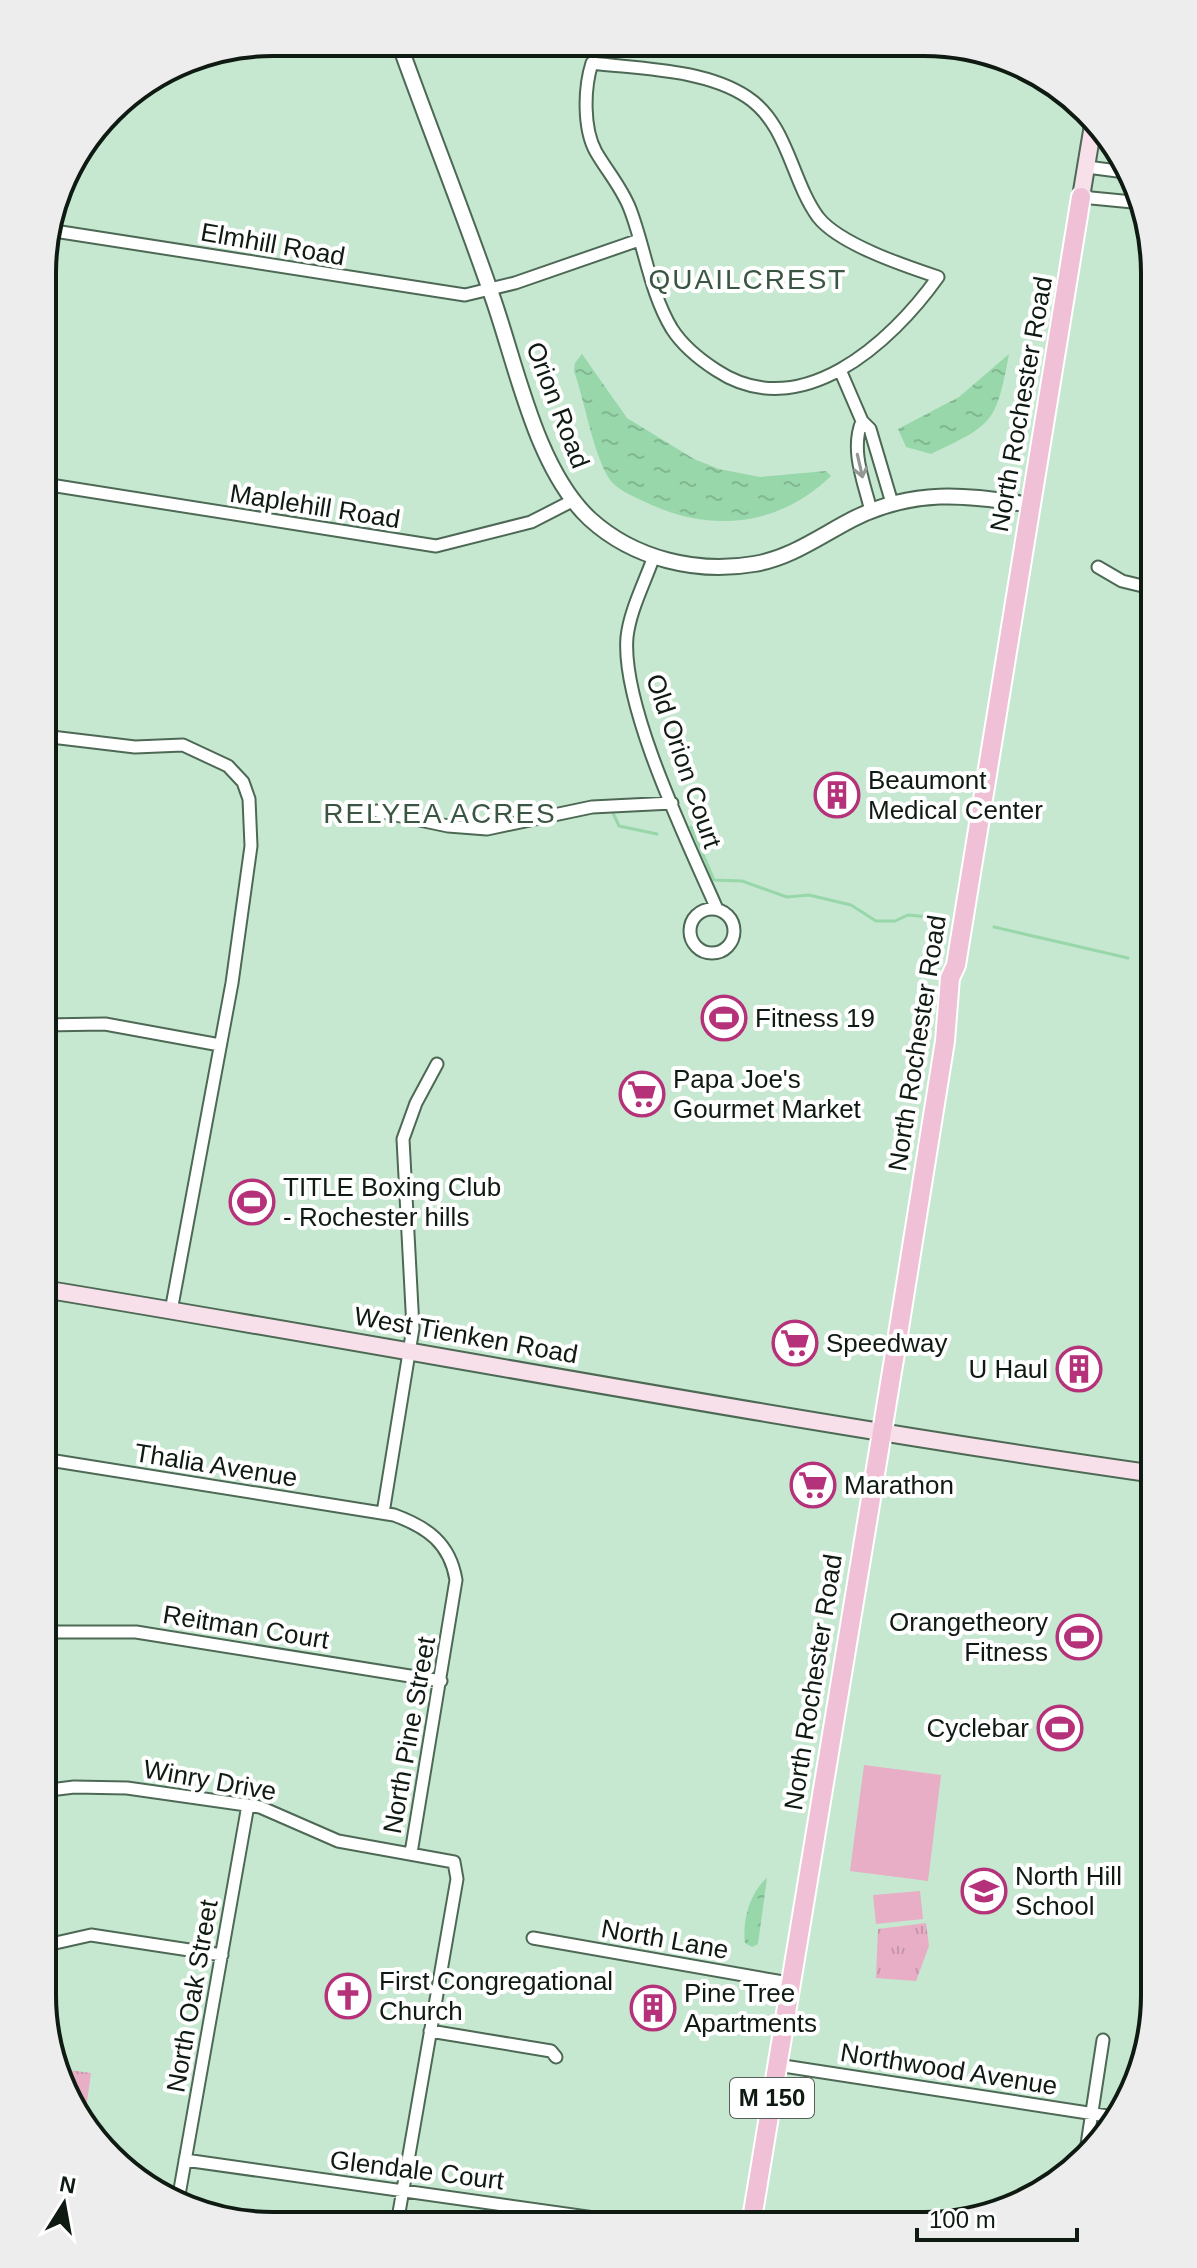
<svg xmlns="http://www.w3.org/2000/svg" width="1197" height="2268" font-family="Arial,sans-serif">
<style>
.park{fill:url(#park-tufts)}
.pitch{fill:#e7aec6}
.water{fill:url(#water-ripples)}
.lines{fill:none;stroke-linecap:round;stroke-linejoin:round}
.stream{stroke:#97d7aa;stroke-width:3}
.minor-casing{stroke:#4d6955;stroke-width:15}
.tertiary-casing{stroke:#4d6955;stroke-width:18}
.secondary-casing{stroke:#4d6955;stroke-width:20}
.primary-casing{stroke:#fff;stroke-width:22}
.minor{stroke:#fff;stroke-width:11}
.tertiary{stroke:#fff;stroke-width:14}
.secondary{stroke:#f8e0eb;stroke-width:16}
.primary{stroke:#f0c1d6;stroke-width:18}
.oneway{stroke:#939894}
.labels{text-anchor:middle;stroke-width:8;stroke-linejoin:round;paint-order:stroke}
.shield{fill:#fff;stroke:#575f59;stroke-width:2}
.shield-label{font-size:24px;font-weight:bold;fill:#0f1a12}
.street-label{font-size:26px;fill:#0f1a12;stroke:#fff}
.poi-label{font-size:26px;fill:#0f1a12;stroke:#fff;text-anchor:start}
.neighbourhood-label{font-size:28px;letter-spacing:2px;fill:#3a5643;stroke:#fff}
.rim{fill:none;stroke:#0f1a12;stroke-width:4}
</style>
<defs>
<pattern id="park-tufts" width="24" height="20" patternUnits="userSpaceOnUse" patternTransform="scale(2)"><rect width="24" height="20" fill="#e7aec6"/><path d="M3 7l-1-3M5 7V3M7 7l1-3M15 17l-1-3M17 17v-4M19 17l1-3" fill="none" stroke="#c595a9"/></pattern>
<pattern id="water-ripples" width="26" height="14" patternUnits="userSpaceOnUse" patternTransform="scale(2)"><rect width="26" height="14" fill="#97d7aa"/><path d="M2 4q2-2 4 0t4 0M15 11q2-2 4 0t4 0" fill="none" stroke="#81b891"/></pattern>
</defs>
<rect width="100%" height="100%" fill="#c7e8d0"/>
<path class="park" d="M926,1923L929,1946L916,1981L876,1978L878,1929Z
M54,2068L91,2073L85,2116L54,2069Z"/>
<path class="pitch" d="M864,1765L941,1775L928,1881L850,1871Z
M920,1891L923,1919L876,1924L873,1895Z"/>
<path class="water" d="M582,354L627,418L694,459L719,469L760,477L826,471L831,476C777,528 708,533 643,501C631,495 615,489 608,477C592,449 585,402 574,371L575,363Z
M1009,354C996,423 994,424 931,454L906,447L898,429L959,397Z
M767,1878L758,1944L752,1947L745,1943C742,1921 750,1892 767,1878Z"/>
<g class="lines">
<path class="stream" d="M613,813L619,826L657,834
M691,827L714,880L742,881L787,897L809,895L851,905L876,921H895L908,915L930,917
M936,916L942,917
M994,927L1128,958
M1145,963L1155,966"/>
<g class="minor-casing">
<path id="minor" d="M592,63C641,69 705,69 747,97C788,124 791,180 818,217C839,244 905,266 938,277C891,343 800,426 716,370C699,359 683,346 672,329C650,293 645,248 630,209C622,188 607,171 596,152C583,129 584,88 592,63Z
M1087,167L1125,172
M1081,197L1143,203
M48,230L465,295L515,283L639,240
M840,370L862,421L870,429L892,503
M862,421C850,450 864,482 871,511
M44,484L436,546L531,522L574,500
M654,556C645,582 630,610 627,637C621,706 688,843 717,909
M1098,567L1122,581L1155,589
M43,736L135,747L183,745L228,766L243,782L249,799L251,846L232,983L171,1311
M377,811L448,826L487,829L592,807L672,803
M690 931a22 22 0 1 1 44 0a22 22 0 1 1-44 0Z
M43,1025L105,1024L220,1045
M43,1459L394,1515C427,1527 450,1543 456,1580L411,1853
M383,1513L413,1328L403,1139L416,1103L437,1064
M42,1632H136L441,1681
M42,1791L74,1787L127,1788L260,1807L338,1841L454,1862L457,1879L397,2224
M533,1938L789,1983
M42,1946L91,1935L222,1955
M430,2031L551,2051L556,2057
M777,2065L1114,2117
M1086,2151L1103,2040
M185,2160L644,2225
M179,2195L248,1805
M752,2219L800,2226"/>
</g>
<g class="tertiary-casing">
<path id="tertiary" d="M399,43C429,127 462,209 491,293C516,362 535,468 590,519C634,559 697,574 754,564C791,558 820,536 853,519C912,489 966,494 1030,505"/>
</g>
<g class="secondary-casing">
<path id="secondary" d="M1081,197L1093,125
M43,1289C414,1350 783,1421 1155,1474"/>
</g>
<g class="primary-casing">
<path id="primary" d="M751,2225L896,1347L945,1041L950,978L956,965L1081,197"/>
</g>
<use href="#minor" class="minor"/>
<use href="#tertiary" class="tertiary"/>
<use href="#secondary" class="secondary"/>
<use href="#primary" class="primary"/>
</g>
<defs><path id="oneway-shaft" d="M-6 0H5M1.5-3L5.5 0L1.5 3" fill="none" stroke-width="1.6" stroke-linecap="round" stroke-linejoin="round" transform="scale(2)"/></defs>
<use class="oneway" href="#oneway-shaft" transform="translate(860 466) rotate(77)"/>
<defs>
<g id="building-ring" transform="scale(2.3)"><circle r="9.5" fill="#fff" stroke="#b5327a" stroke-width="1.5"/><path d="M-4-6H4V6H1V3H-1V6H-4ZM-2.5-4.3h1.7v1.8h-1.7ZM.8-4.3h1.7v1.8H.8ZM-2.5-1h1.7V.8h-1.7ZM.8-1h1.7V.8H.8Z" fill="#b5327a"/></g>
<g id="stadium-ring" transform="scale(2.3)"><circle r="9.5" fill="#fff" stroke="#b5327a" stroke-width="1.5"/><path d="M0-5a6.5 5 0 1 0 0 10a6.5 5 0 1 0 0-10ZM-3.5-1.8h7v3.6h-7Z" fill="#b5327a"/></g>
<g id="supermarket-ring" transform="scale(2.3)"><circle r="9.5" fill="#fff" stroke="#b5327a" stroke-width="1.5"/><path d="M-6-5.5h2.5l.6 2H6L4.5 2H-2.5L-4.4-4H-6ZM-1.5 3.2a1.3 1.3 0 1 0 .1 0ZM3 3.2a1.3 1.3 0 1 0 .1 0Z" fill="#b5327a"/></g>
<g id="school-ring" transform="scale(2.3)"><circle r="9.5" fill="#fff" stroke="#b5327a" stroke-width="1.5"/><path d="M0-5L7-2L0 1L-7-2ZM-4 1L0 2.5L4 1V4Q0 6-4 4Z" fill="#b5327a"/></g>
<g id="church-ring" transform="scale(2.3)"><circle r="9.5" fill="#fff" stroke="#b5327a" stroke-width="1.5"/><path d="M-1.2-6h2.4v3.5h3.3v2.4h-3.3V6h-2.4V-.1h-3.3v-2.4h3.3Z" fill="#b5327a"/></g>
</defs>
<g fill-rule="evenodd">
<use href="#building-ring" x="837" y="795"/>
<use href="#stadium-ring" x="724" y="1018"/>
<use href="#supermarket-ring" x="642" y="1094"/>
<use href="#stadium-ring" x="252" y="1202"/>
<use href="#supermarket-ring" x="795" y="1343"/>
<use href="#building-ring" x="1079" y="1369"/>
<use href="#supermarket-ring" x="813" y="1485"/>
<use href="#stadium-ring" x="1079" y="1637"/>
<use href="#stadium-ring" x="1060" y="1728"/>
<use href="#school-ring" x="984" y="1891"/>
<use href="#church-ring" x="348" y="1996"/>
<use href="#building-ring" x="653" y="2008"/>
</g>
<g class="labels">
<rect class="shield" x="730" y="2078" width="84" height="40" rx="6"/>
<g class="shield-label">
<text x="772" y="2106">M 150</text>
</g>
<g class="street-label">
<text transform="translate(273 244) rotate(10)" y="9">Elmhill Road</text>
<text transform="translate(1021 404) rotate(-80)" y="9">North Rochester Road</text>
<text transform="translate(558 405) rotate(69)" y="9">Orion Road</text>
<text transform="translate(315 506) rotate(9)" y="9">Maplehill Road</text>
<text transform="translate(684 761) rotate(71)" y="9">Old Orion Court</text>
<text transform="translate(917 1043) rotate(-81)" y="9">North Rochester Road</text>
<text transform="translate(466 1335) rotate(10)" y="9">West Tienken Road</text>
<text transform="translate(216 1465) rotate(9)" y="9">Thalia Avenue</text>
<text transform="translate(246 1627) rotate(9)" y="9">Reitman Court</text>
<text transform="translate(813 1682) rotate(-81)" y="9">North Rochester Road</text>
<text transform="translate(409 1735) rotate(-80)" y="9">North Pine Street</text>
<text transform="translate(210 1780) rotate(10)" y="9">Winry Drive</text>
<text transform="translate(665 1939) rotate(10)" y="9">North Lane</text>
<text transform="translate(192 1996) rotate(-80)" y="9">North Oak Street</text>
<text transform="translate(949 2069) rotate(9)" y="9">Northwood Avenue</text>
<text transform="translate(417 2170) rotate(7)" y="9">Glendale Court</text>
</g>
<g class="poi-label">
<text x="868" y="789">Beaumont<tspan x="868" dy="30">Medical Center</tspan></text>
<text x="755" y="1027">Fitness 19</text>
<text x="673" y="1088">Papa Joe's<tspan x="673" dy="30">Gourmet Market</tspan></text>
<text x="283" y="1196">TITLE Boxing Club<tspan x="283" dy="30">- Rochester hills</tspan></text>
<text x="826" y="1352">Speedway</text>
<text x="1048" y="1378" text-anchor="end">U Haul</text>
<text x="844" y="1494">Marathon</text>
<text x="1048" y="1631" text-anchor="end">Orangetheory<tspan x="1048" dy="30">Fitness</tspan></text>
<text x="1029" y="1737" text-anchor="end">Cyclebar</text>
<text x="1015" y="1885">North Hill<tspan x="1015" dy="30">School</tspan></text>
<text x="379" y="1990">First Congregational<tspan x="379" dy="30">Church</tspan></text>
<text x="684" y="2002">Pine Tree<tspan x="684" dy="30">Apartments</tspan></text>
</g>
<g class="neighbourhood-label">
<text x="748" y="289">QUAILCREST</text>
<text x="440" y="823">RELYEA ACRES</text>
</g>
</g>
<path d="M0 0H1197V2268H0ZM273 56H924A217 217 0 0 1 1141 273V1995A217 217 0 0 1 924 2212H273A217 217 0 0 1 56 1995V273A217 217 0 0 1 273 56Z" fill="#ecedec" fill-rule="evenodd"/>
<path class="rim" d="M273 56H924A217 217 0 0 1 1141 273V1995A217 217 0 0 1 924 2212H273A217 217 0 0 1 56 1995V273A217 217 0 0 1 273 56Z"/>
<g transform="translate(64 2204) rotate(11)" stroke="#ffffff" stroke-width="6" paint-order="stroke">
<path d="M0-6L14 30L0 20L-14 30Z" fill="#0f1a12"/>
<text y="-12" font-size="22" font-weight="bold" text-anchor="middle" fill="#0f1a12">N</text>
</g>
<path d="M917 2228v12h160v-12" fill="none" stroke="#0f1a12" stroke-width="4"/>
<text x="929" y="2228" font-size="24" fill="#0f1a12" stroke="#ffffff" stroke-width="6" paint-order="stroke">100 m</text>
</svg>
